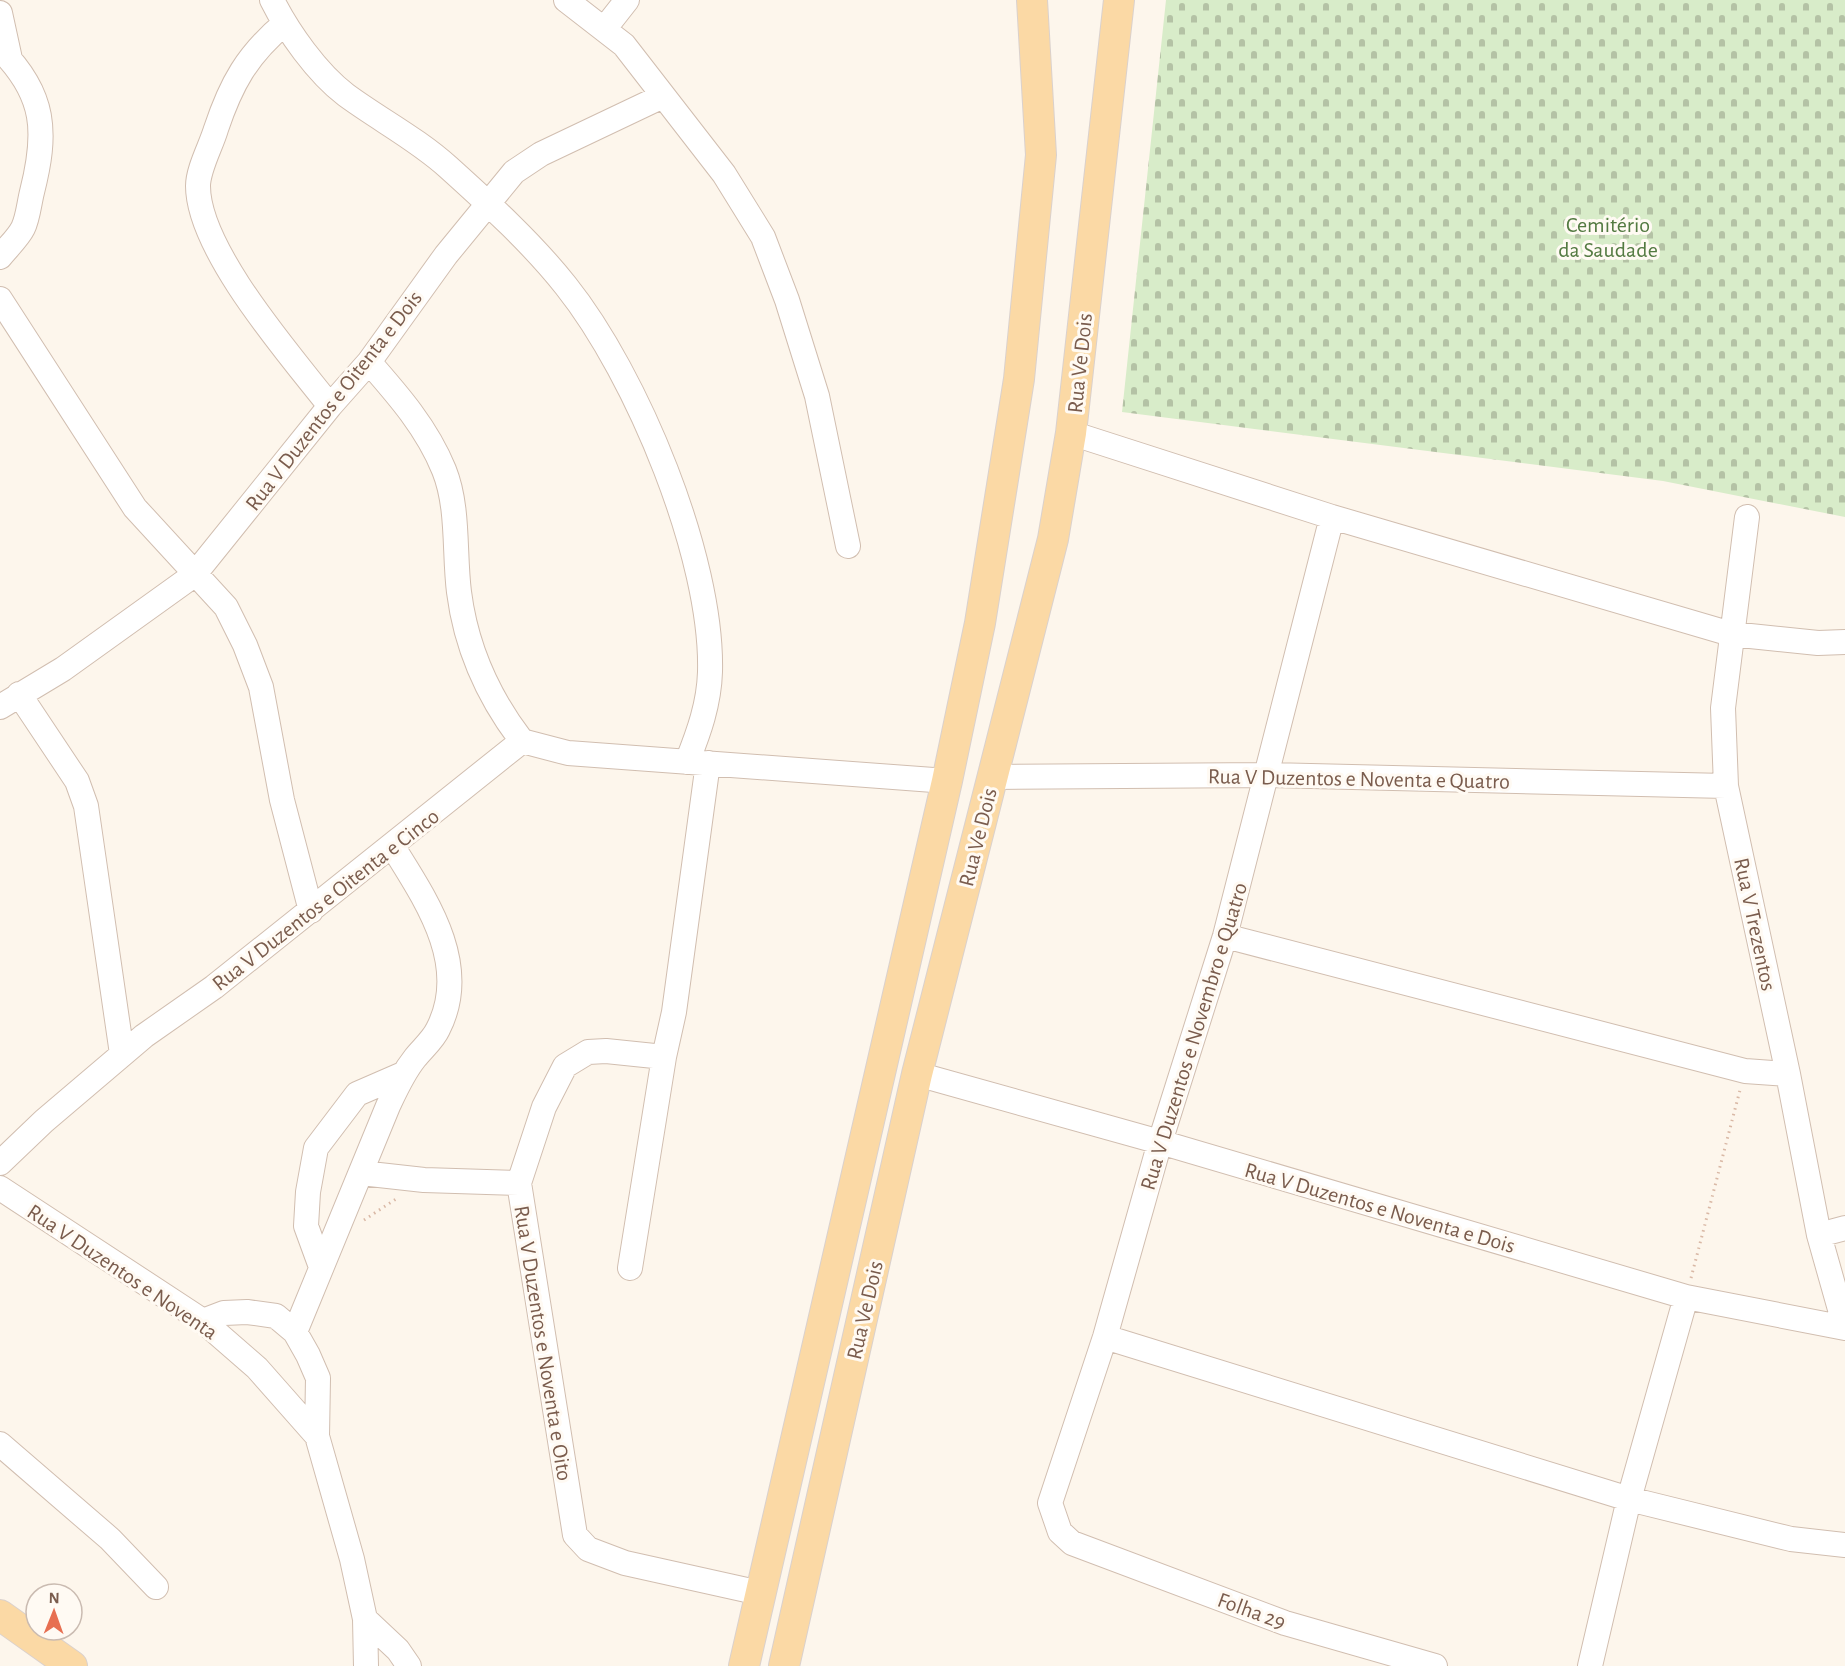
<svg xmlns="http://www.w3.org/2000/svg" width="1845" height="1666" font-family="'Alegreya Sans',sans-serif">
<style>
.cemetery{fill:url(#cemetery-stones)}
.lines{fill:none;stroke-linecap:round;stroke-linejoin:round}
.minor-casing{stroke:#d1beb0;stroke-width:26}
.major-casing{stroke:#dad1cd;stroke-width:32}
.path{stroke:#d9b8a5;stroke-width:3;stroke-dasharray:1.5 4.5;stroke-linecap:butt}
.minor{stroke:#fff;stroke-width:24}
.major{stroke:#fbd9a5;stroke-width:30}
.labels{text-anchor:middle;stroke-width:6;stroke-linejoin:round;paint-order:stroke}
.park-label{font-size:22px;fill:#537a41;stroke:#fffaf3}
.street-label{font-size:22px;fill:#7a5c4d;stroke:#fffaf3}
</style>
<defs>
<pattern id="cemetery-stones" width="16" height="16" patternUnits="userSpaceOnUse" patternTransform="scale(1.5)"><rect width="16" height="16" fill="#d8ecc9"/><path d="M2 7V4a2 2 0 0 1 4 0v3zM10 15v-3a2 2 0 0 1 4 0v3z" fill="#b4c2a5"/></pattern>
</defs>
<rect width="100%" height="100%" fill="#fdf6ec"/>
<path class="cemetery" d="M1166,0H1845V517L1663,481L1122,412Z"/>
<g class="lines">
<g class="minor-casing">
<path id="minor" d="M272,0C288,32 317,73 346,95C380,120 417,139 448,167C489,204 532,243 566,286C637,375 713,558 710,672C709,704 699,732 687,762
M566,0L624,45L724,174L763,237L787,300L817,396L848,546
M0,13L10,59
M284,24C247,55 231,84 216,129C211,146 198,169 198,186C198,250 290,355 330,406
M605,28L627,0
M0,49C46,95 47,133 32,192C29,204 28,218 23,228C18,238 7,248 0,257
M0,299L135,508L226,607L245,645L261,687L282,800L311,911
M369,362C398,395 427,428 444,470C459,507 454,553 459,592C466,647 489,698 522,741
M1071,433L1332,517L1731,634L1818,643L1845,642
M1332,517L1225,936L1160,1142L1105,1337L1050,1503L1060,1532L1072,1543L1285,1623L1435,1666
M1747,517L1723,708L1726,786L1788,1074L1819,1235L1845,1327
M19,694L77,781L86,806L122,1054
M0,707L63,669L194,575L330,406L369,362L446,255L514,172L541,154L663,96
M522,741L568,753L947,781
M708,763L674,1012L664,1057L606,1051L588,1052L565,1066L544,1107L519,1183L575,1535L588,1549L625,1563L760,1593
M993,777L1266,775L1726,786
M1225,936L1745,1071L1788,1074
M917,1074L1160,1142L1686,1297L1845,1328
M0,1163L44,1121L144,1036L214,987L522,741
M361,1173L424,1180L519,1183
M0,1188L203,1321L257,1368L317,1436
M1819,1235L1845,1228
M321,1267L306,1226L308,1192L316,1148L357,1094L403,1074
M630,1268L664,1057
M203,1321L224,1313L247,1312L276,1316L295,1332L308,1355L318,1378L317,1436L352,1559L365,1619L366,1666
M295,1332L388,1106C396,1089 403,1073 415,1058C422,1049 433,1040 438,1029C471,965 426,900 393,847
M1105,1337L1629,1499L1791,1539L1845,1545
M0,1444L110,1539L156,1587
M365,1619L398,1650L409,1666
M1590,1666L1629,1499L1686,1297"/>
</g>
<g class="major-casing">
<path id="major" d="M0,1615L72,1666
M744,1666L947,781L980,623L1019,379L1041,155L1032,0
M784,1666L917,1074L1053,539L1071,433L1119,0"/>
</g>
<path class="path" d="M364,1220L396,1199
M1691,1278L1740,1090"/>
<use href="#minor" class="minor"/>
<use href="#major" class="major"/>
</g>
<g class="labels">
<g class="park-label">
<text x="1608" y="232">Cemitério<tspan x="1608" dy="25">da Saudade</tspan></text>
</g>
<g class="street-label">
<text transform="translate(1079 363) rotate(-84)" y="8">Rua Ve Dois</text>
<text transform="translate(333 400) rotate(-52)" y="8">Rua V Duzentos e Oitenta e Dois</text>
<text transform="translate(1359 778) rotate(1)" y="8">Rua V Duzentos e Noventa e Quatro</text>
<text transform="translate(977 837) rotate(-76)" y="8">Rua Ve Dois</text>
<text transform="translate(325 899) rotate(-38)" y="8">Rua V Duzentos e Oitenta e Cinco</text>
<text transform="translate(1756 924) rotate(78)" y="8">Rua V Trezentos</text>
<text transform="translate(1193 1036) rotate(-73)" y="8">Rua V Duzentos e Novembro e Quatro</text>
<text transform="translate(1380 1207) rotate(16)" y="8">Rua V Duzentos e Noventa e Dois</text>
<text transform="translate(123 1271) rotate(34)" y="8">Rua V Duzentos e Noventa</text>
<text transform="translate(864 1310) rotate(-77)" y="8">Rua Ve Dois</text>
<text transform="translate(544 1343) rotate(81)" y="8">Rua V Duzentos e Noventa e Oito</text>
<text transform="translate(1252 1610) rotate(20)" y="8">Folha 29</text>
</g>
</g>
<g transform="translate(54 1612) rotate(1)"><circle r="28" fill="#fffaf3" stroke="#cabbb1" stroke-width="1.5"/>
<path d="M0-4.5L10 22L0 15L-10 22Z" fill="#e76f51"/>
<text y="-9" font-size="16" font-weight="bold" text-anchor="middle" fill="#7a5c4d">N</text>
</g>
</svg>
